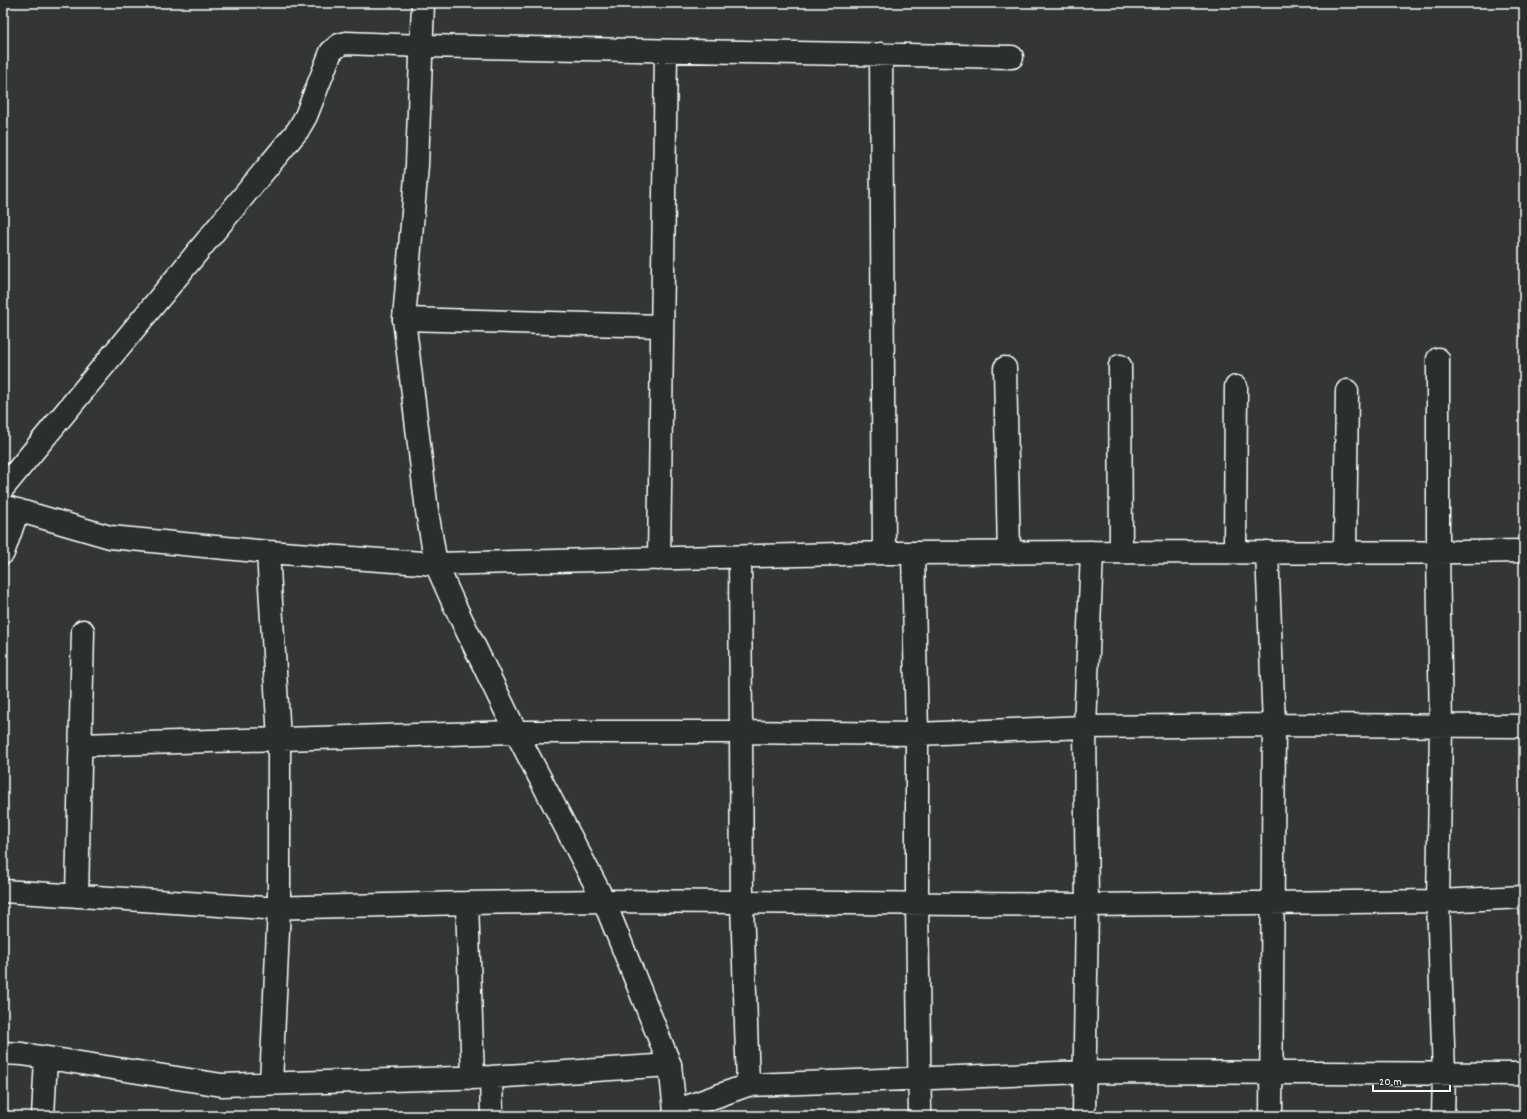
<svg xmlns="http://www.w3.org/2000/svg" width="1527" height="1119" font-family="Dekko,sans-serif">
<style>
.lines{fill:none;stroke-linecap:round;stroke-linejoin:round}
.street-casing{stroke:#fff;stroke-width:25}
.secondary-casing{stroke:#fff;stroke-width:25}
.street{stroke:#2a2d2e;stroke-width:22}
.secondary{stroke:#2a2d2e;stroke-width:22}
</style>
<rect width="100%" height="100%" fill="#333536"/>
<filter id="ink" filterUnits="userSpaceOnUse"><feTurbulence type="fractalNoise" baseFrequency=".025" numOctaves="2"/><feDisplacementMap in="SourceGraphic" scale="8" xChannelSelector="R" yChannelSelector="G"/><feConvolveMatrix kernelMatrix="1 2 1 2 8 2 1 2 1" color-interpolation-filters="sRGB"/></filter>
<g filter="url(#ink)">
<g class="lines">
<g class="street-casing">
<path id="street" d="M881,54L884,553
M404,319L662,326
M1438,359V553L1441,727L1438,901L1444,1074L1443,1116
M1120,366L1121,552
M1005,368L1009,553
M3,488L298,130L306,116L331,52L339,45L346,43L422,46L1012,57
M3,506L110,537L268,552L436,564L884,553H913
M268,552L279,739V908L271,1083
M1235,552L1236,387
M1267,552L1274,725L1271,1116
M3,553L18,510
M1345,553L1347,391
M740,557L742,903L748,1085L1085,1072L1524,1074
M659,559L666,52
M80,745L516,732H741L917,734L1085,727L1274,725L1524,726
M3,891L265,908L467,903L604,901L1087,905L1438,901L1524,897
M77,896L83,631
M467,903L473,1078
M3,1053L22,1054L222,1085L491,1077L670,1065
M491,1077L492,1116
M675,1111L748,1085
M43,1116L46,1058
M920,1116L917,904V734L913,553L1092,552
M1084,1116L1087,905L1085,727L1092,552C1236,552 1380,554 1524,551"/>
</g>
<g class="secondary-casing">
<path id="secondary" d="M423,3L417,165L404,319L427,511L436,564L452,600L516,732L604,901L670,1065L675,1111L673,1116"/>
</g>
<use href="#street" class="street"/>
<use href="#secondary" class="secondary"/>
</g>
</g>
<rect width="1527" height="1119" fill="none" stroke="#2a2d2e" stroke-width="16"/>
<rect x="8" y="8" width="1511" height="1103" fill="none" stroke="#fff" stroke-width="1.5" filter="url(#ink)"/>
<path d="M1373 1085v6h77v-6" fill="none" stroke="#ffffff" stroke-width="2"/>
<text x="1379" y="1085" font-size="12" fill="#ffffff" stroke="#2a2d2e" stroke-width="3" paint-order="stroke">20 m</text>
</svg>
